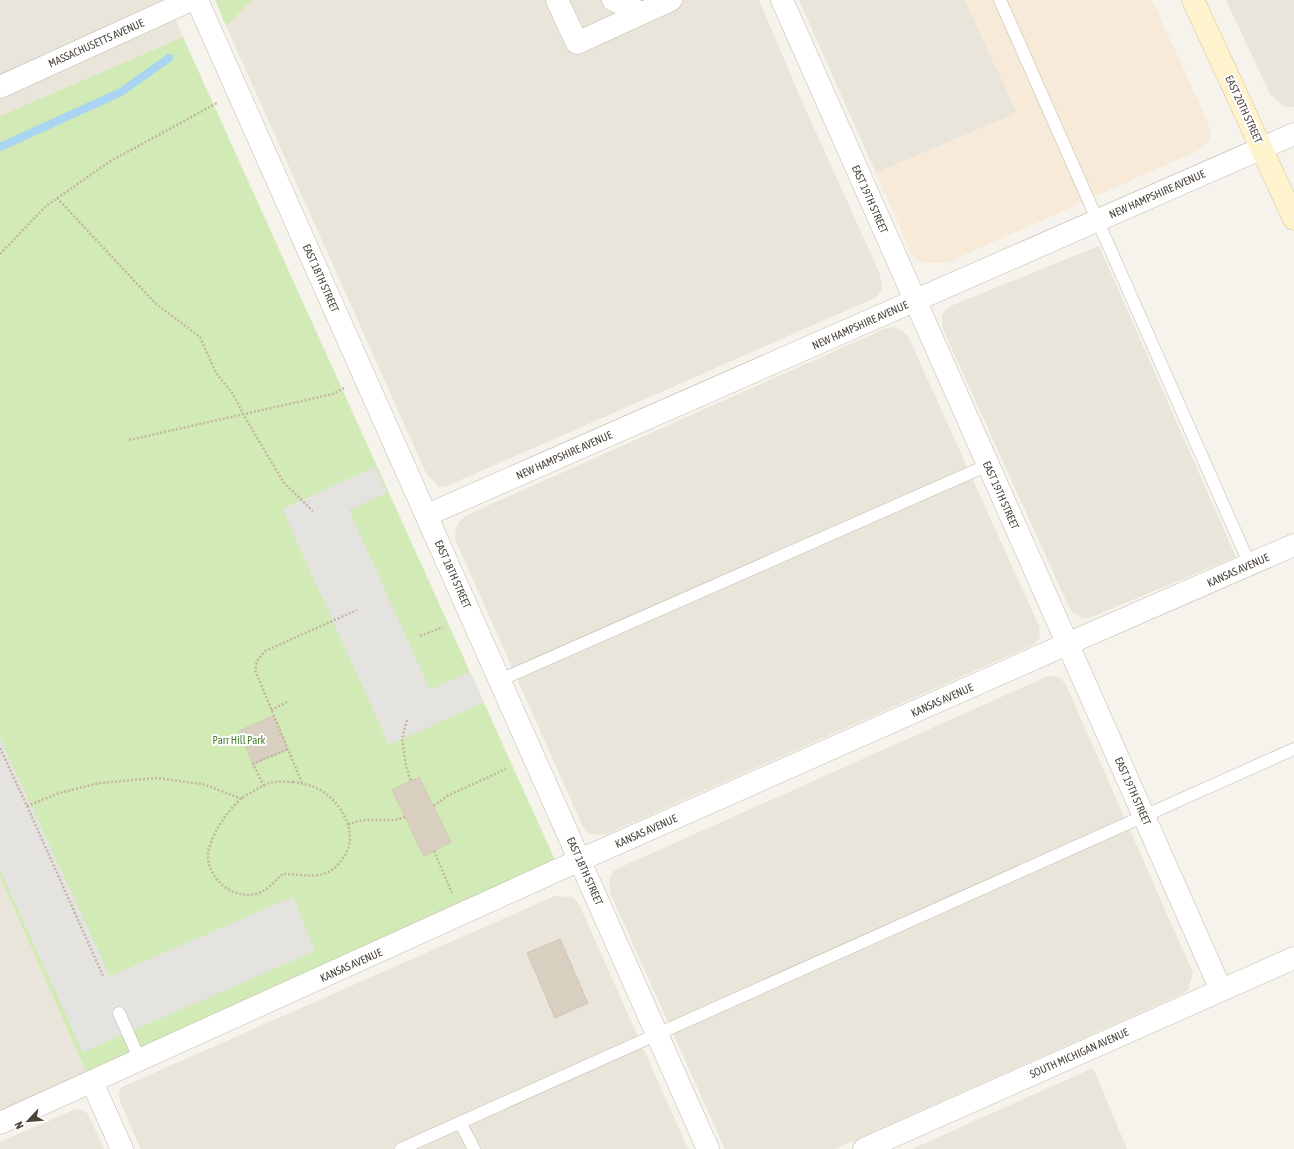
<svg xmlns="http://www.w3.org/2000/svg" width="1294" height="1149" font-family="'Asap Condensed',sans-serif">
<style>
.residential{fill:#eae5da}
.commercial{fill:#f7ead8}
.green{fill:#d2eab5}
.parking{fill:#e5e3e0}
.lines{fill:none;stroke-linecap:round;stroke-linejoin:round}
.stream{stroke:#a9d4f2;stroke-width:8}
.building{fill:#d8cfc1;stroke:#d3c7b4}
.lane-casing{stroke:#c2bbae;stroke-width:13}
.street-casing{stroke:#c2bbae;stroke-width:23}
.secondary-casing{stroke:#d6c79b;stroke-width:23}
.path{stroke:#c4b79f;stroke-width:2.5;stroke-dasharray:2 2;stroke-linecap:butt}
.lane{stroke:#fff;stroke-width:12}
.street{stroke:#fff;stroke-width:22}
.secondary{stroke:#fff3cd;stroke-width:22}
.labels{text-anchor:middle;stroke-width:4;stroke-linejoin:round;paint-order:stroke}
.street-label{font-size:11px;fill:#4b4439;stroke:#fff}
.park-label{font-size:11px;fill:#4a7f2a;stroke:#fff}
</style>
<rect width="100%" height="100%" fill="#f6f3ec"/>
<path class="residential" d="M0,0H168L183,37L0,116Z
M252,0H759L800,97L880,274L882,288L878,296L868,301L447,486L439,487L426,473L226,26Z
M799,0H965L1017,113L876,173Z
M1226,0H1294V107H1285L1270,94Z
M1099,246L1236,557L1089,618H1081L1073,613L1068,605L943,329L942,316L946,309L953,305Z
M894,327L901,330L908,336L1039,626L1040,637L1035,644L607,834L597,835L589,833L583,827L455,539L456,528L460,521L467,515L884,329Z
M1048,676H1056L1061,679L1066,685L1193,973L1188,990L1182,994L835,1149H725L611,895L609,883L610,877L614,871L621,867Z
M0,877L87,1074L0,1111Z
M555,896L572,897L578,902L688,1149H141L120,1102L119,1093L122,1087Z
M1093,1068L1127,1149H912Z
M81,1109L88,1114L104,1149H0V1142L73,1110Z"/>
<path class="commercial" d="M965,0H1152L1209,125L1211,136L1209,142L1199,150L949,262L939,263H924L916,260L910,251L876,173L1017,113Z"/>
<path class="green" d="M215,0H252L226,26Z
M183,37L555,860L87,1074L0,877V116Z"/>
<path class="parking" d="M375,467L387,493L349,510L430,690L470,672L484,702L389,745L282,509Z
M0,738L110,976L293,897L315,951L83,1052L0,870Z"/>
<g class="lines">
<path class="stream" d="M0,147L121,92L169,58"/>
</g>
<path class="building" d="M273,716L288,749L253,764L239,731Z
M419,777L451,842L424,856L392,790Z
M560,939L588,1003L555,1018L527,953Z"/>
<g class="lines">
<g class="lane-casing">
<path id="lane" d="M1000,0L1250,565
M500,680L988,465
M119,1013L140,1060
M460,1122L474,1149
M401,1149L1144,816L1294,749"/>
</g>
<g class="street-casing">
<path id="street" d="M197,0L708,1149
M557,0L577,43L671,0
M613,0L642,13
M782,0L1221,990
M0,87L191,0
M427,515L1294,134
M92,1082L122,1149
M0,1123L580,860L1067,644L1294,545
M864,1149L1294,958"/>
</g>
<g class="secondary-casing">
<path id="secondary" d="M1193,0L1294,219"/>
</g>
<path class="path" d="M57,198L155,303L200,337L216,373L233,394L243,414L284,483L313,511
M0,254L46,206L109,162L217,103
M129,440L333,394L344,388
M420,636L443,627
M271,710L287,702
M407,720L402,739L406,766L411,781
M0,748L27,806L104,978
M293,782C307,784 319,787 330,797C348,814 359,842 340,862C337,866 331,872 326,873C312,878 297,874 283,874C275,880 269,889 259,893C236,901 210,882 208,858C207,840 228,809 242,798C248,794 262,786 269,783C276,781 286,782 293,782Z
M302,783L255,670L257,661L265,651L357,610
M264,786L253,764L288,749
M27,806L59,793L99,783L156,778L203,784L242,799
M434,806L447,796L506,769
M348,824L363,820H395L405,817
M434,851L452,893"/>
<use href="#lane" class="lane"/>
<use href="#street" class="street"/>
<use href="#secondary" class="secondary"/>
</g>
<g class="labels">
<g class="street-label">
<text transform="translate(96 43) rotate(-24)" y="4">MASSACHUSETTS AVENUE</text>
<text transform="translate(1244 109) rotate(65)" y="4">EAST 20TH STREET</text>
<text transform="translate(1157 194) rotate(-24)" y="4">NEW HAMPSHIRE AVENUE</text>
<text transform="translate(870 199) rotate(66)" y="4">EAST 19TH STREET</text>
<text transform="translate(321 278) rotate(66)" y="4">EAST 18TH STREET</text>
<text transform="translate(860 325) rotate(-24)" y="4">NEW HAMPSHIRE AVENUE</text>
<text transform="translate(564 455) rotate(-24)" y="4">NEW HAMPSHIRE AVENUE</text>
<text transform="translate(1001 495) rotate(66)" y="4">EAST 19TH STREET</text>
<text transform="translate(1238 570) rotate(-24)" y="4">KANSAS AVENUE</text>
<text transform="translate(453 574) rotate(66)" y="4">EAST 18TH STREET</text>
<text transform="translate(942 700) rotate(-24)" y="4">KANSAS AVENUE</text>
<text transform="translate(1133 791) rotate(66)" y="4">EAST 19TH STREET</text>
<text transform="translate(646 831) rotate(-24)" y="4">KANSAS AVENUE</text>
<text transform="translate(585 871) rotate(66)" y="4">EAST 18TH STREET</text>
<text transform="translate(351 965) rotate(-24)" y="4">KANSAS AVENUE</text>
<text transform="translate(1079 1053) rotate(-24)" y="4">SOUTH MICHIGAN AVENUE</text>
</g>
<g class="park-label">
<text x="239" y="744">Parr Hill Park</text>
</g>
</g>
<g transform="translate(28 1121) rotate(244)" stroke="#ffffff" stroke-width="3" paint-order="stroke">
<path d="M0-3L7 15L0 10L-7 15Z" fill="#4b4439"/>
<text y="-6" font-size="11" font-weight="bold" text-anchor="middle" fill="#4b4439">N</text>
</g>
</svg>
